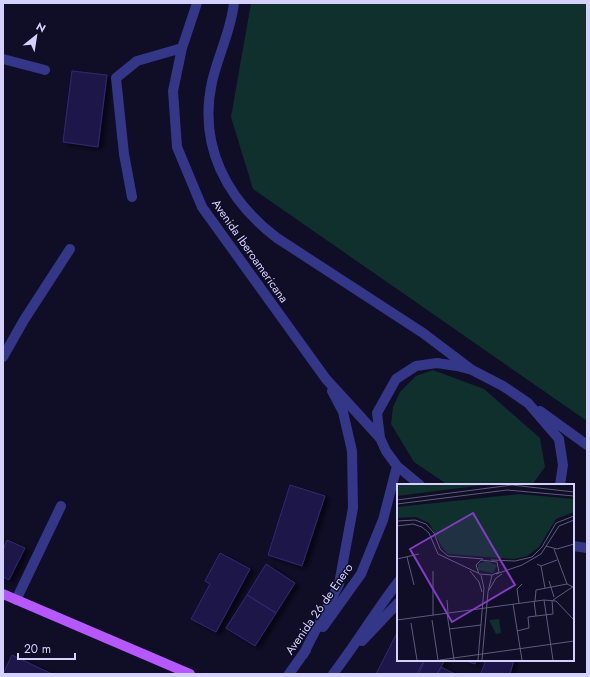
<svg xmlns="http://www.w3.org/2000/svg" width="590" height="677" font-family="Jost,sans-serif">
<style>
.green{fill:#0f302d}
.building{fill:#1e1848;stroke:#322876;filter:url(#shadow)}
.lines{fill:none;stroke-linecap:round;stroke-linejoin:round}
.minor{stroke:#343688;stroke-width:10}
.major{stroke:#b658ff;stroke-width:10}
.labels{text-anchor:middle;stroke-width:3;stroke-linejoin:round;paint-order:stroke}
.street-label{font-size:12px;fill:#d4d1ff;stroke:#100d26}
.inset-road{fill:none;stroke:#5e5b7d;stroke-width:1}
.view{fill:#843cc5;fill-opacity:0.15;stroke:#843cc5;stroke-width:2}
.inset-edge{fill:none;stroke:#d4d1ff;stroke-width:2}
</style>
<defs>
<filter id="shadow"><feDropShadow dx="4.5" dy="2.5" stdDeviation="2" flood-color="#0009"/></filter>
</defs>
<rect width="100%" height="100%" fill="#100d26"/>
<path class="green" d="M251,3H587V421L253,189L231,117Z
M433,370L484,389L540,438L545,467L532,485H448L414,462L391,424L393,407L400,392L416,376Z"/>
<path class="building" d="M72,71L107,75L98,147L63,142Z
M290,485L325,496L302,566L268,555Z
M7,540L25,548L9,580L3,577V550Z
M220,553L250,569L216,632L191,619L210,584L205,581Z
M266,564L295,583L276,613L247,595Z
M247,595L276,613L255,646L226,628Z
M398,631V660H424L417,674H376Z
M12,655L52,674H3Z
M425,660H445L437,674H421L419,673Z
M463,660H476L475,664Z
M486,660H514L510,674H483L481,673Z
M441,667L455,674H437Z"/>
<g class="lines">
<path class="minor" d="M197,3L182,48L173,91L177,147L202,207L326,379L380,438
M234,3C231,31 218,55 212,82C198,146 227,200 277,238L423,333L472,370
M3,59L45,70
M132,197L124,154L116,78L137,61L182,48
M3,357L24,320L70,249
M540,411L587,445
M420,485L397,466L386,451L380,438L377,413L396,379L416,366L437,363L457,366L472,370L503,386L528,403L559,439L563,465L560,485
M573,546L587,548
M16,600L61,506
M323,627L361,574L383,520L397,466
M362,641L398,603
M303,655L339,584L353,508L352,451L343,412L332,391
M289,674L306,650
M333,674C356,644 375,612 398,582"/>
<path class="major" d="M3,594L190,674"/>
</g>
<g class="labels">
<g class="street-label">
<text transform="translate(250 251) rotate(55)" y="4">Avenida Iberoamericana</text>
<text transform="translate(319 609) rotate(-55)" y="4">Avenida 26 de Enero</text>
</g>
</g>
<g transform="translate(397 484)">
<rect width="177" height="177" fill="#100d26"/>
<path d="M0,1H87L0,12ZM122,10L177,15V28L159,35L142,63L130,72L117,75L51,70L45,63L32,39L19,33L0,34V23ZM89,77L100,81L96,89L81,86V80ZM102,135L104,149L99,150L92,136Z" fill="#0f302d"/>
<path class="inset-road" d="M0,16L115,1L177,8M0,20L110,6L177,12M0,37L18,36L29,40L37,49L43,65L51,72L86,75M0,42L16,40L25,43L32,49L41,70L81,89M149,62L160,65L177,60M157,65L170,100M10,73L17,101M0,75L22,70M84,76L100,78L102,88L95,91L82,90L79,81ZM94,76L118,77L135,73L145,63L159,39L177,32M140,80L144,82L160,76M144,82L148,104M36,87V131M73,87L82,98L85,108M99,90L125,81L144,70L162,42L177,36M152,97L157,113M92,106L99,94L105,90M50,116L51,128M147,116L156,176M156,116L177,102M137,117L139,132M138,117L139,106L170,100L176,103M122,119L120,105L125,100M116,120L125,176M50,129L57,176M0,136L147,116L159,117L177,136M35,136L41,176M14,139L20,176M52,145L84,141M120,147L132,144L131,133L156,130L155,116M43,176L177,157M81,176L87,104L84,91M85,176L91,108L95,91"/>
<path class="view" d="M76,29L118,101L55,138L13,65Z"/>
<rect width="177" height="177" class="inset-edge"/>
</g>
<rect width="590" height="677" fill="none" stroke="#d4d1ff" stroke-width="8"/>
<g transform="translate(36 36) rotate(30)" stroke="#100d26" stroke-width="3" paint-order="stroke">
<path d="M0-3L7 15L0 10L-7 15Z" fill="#d4d1ff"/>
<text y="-6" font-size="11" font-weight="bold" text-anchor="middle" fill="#d4d1ff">N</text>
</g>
<path d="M18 653v6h57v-6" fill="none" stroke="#d4d1ff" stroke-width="2"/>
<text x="24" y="653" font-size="12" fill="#d4d1ff" stroke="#100d26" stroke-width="3" paint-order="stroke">20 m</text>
</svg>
